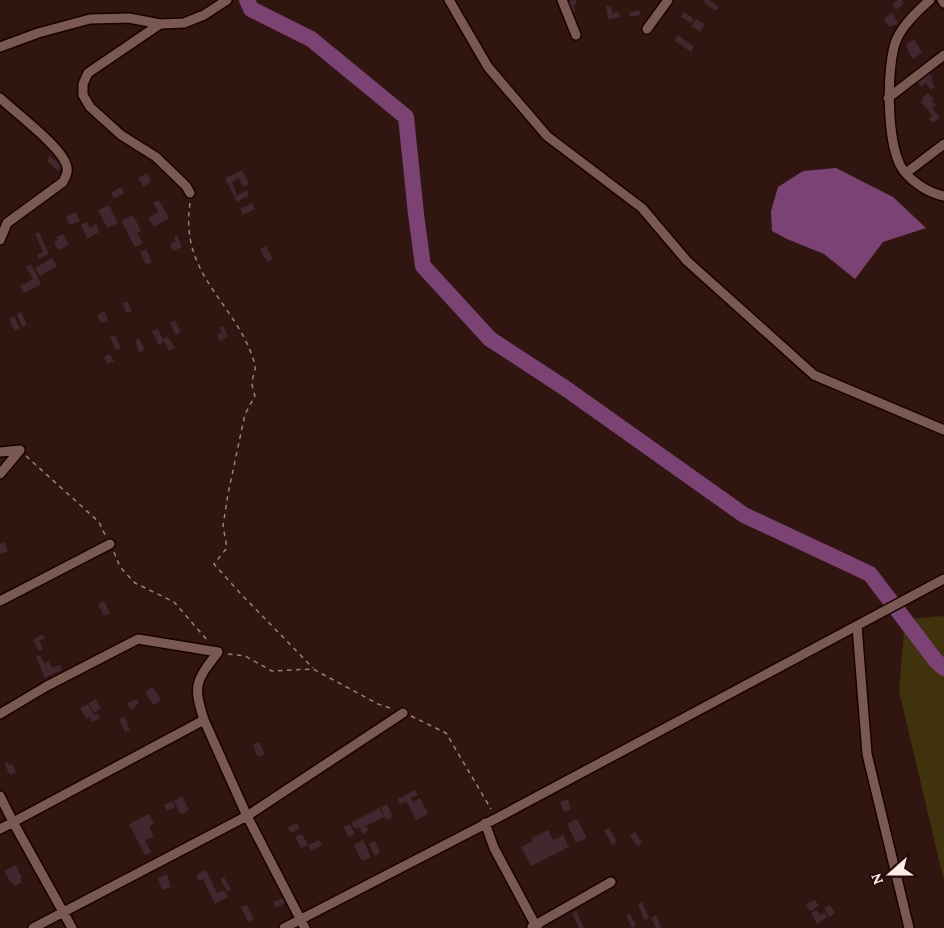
<svg xmlns="http://www.w3.org/2000/svg" width="944" height="928" font-family="'Crimson Pro',serif">
<style>
.green{fill:#3f320d}
.water{fill:#7a4373}
.lines{fill:none;stroke-linecap:round;stroke-linejoin:round}
.river{stroke:#7a4373;stroke-width:16}
.building{fill:#44262f}
.minor-casing{stroke:#180201;stroke-width:12}
.path{stroke:#97817d;stroke-width:1.5;stroke-dasharray:4.5 4.5;stroke-linecap:butt}
.minor{stroke:#7b5953;stroke-width:9}
</style>
<rect width="100%" height="100%" fill="#311510"/>
<path class="green" d="M939,616L944,617V881L899,691L905,620Z"/>
<path class="water" d="M836,168L893,197L926,228L883,242L855,279L824,254L787,239L772,231L771,211L778,187L803,171Z"/>
<g class="lines">
<path class="river" d="M247,0L251,9L311,39L406,117L416,214L423,266L490,339L565,388L744,515L870,574L936,661L944,668"/>
</g>
<path class="building" d="M571,0H576L577,4L573,5L575,12L571,13L568,3Z
M705,0H709L719,7L716,11L703,2Z
M898,0H902L904,3L896,10L892,5Z
M606,6H611L612,13L619,12L620,17L608,19Z
M639,10L641,15L630,17L629,12Z
M684,12L694,19L691,23L681,17Z
M893,13L898,24L888,27L884,18Z
M696,19L705,24L700,32L691,26Z
M678,35L694,47L691,52L674,40Z
M914,39L922,52L914,59L911,57L906,45Z
M929,73L933,78L931,80L935,87L931,90L926,83L921,87L918,82Z
M928,93L934,99L932,101L936,105L932,109L940,117L933,123L929,119L932,116L930,112L921,103L924,100L922,98Z
M50,156L62,166L58,171L47,161Z
M242,170L249,184L243,187L239,178L237,179L232,183L237,194L234,196L225,178Z
M147,173L151,182L143,187L138,178Z
M121,187L124,193L114,199L111,193Z
M247,190L249,195L237,202L234,197Z
M159,200L169,218L154,227L148,218L158,212L153,203Z
M252,203L255,209L243,215L240,209Z
M109,205L118,223L107,228L98,210Z
M76,212L80,221L70,225L66,217Z
M133,215L141,231L137,233L143,243L135,247L121,221Z
M87,222L90,228L96,224L99,232L87,239L81,224Z
M39,232L49,254L39,259L37,254L43,252L35,234Z
M63,234L69,245L58,250L54,242L58,240L56,237Z
M177,235L182,247L173,251L170,244L176,241L174,236Z
M266,246L273,259L267,262L260,249Z
M146,249L152,262L146,265L140,252Z
M52,258L57,266L40,276L35,268Z
M31,264L41,284L24,293L20,286L33,279L26,267Z
M127,301L132,311L127,313L122,303Z
M104,311L108,320L101,323L97,315Z
M21,312L27,325L22,327L17,314Z
M14,316L20,329L15,331L9,319Z
M175,320L181,332L176,335L170,323Z
M223,326L228,336L220,341L217,335L222,332L219,328Z
M158,329L164,342L159,345L152,331Z
M115,335L121,348L116,350L110,337Z
M168,337L175,348L169,351L163,339Z
M139,338L145,350L139,353L135,340Z
M110,354L114,361L107,364L104,357Z
M4,542L8,551L0,554V544Z
M104,601L110,613L104,616L98,604Z
M42,634L45,638L39,641L43,649L39,651L33,640Z
M40,655L50,675L45,678L36,657Z
M49,660L52,668L60,665L62,670L50,675L45,663Z
M153,687L161,700L153,705L145,692Z
M96,699L101,709L94,713L89,703Z
M137,699L139,703L131,710L127,703Z
M88,704L94,715L98,714L100,718L92,722L90,717L86,719L80,708Z
M125,717L130,730L125,732L119,719Z
M259,742L265,754L258,757L253,745Z
M7,761L9,765L12,764L16,772L10,775L4,763Z
M415,790L418,795L411,798L413,802L420,798L428,814L416,820L406,801L400,804L398,799Z
M182,796L189,810L181,815L174,801Z
M568,799L571,810L564,812L560,802Z
M173,801L175,807L167,811L164,805Z
M387,804L393,817L386,820L380,807Z
M379,808L384,817L366,826L369,830L363,834L359,827L355,829L351,823Z
M149,814L154,824L149,826L154,836L145,840L151,852L145,855L129,824Z
M577,819L587,838L576,843L567,824Z
M297,823L300,829L291,833L288,827Z
M350,824L355,834L349,837L343,827Z
M609,828L617,842L612,845L604,831Z
M548,830L553,840L563,835L569,847L531,866L521,847L533,841L531,838Z
M635,832L642,843L637,846L630,835Z
M302,834L308,845L301,848L295,837Z
M319,840L322,845L311,851L308,845Z
M363,840L371,857L362,861L354,845Z
M375,841L380,853L375,856L369,844Z
M16,865L22,878L20,879L22,882L15,886L12,882L11,883L4,871Z
M206,870L217,893L224,890L228,897L215,904L203,879L199,881L196,875Z
M167,874L171,887L162,890L158,878Z
M224,877L231,890L227,892L220,879Z
M283,898L285,903L276,908L273,902Z
M815,900L819,906L810,911L806,904Z
M642,902L649,918L644,920L638,904Z
M247,905L254,919L248,922L241,907Z
M830,905L835,913L829,917L824,908Z
M817,910L820,915L825,913L827,917L817,924L811,913Z
M576,911L584,928H579L572,913Z
M630,914L636,925L632,928L626,916Z
M656,915L661,928H656L651,918Z"/>
<g class="lines">
<g class="minor-casing">
<path id="minor" d="M449,0L488,67L547,136L642,208L687,261L814,375L944,430
M562,0L576,35
M930,0C916,12 898,29 894,47C887,76 887,138 900,165C908,180 928,193 944,196
M942,0L944,3
M160,24L88,73L83,84V95L90,107L121,135L156,157L186,186L190,193
M647,29L668,0
M0,47L38,33L90,19L129,18L160,24L184,23L204,15L227,0
M0,98C16,113 60,146 66,164C69,171 66,176 63,182L7,223L0,240
M888,98L944,55
M906,173L944,144
M0,452L20,450
M0,474L20,450
M0,601L110,544
M857,626L867,754L909,928
M0,714L47,686L138,639L218,652C195,682 193,685 204,720L0,829
M204,720L247,816L305,928
M0,796L13,822L72,928
M485,823L494,848L537,928
M532,927L611,882
M33,928L247,816L403,713
M284,928L497,818L944,579"/>
</g>
<path class="path" d="M190,203C179,277 238,303 255,365C256,372 252,377 252,383C252,387 254,393 255,396L245,414L228,494L223,526L227,548L214,564L240,593L313,668
M26,456L99,522L106,537
M114,552L120,567L135,583L174,602L208,641
M228,654L245,656L272,671L313,669L378,704L393,709
M411,716L446,733L491,809"/>
<use href="#minor" class="minor"/>
</g>
<g transform="translate(890 874) rotate(249)" stroke="#270c08" stroke-width="4.5" paint-order="stroke">
<path d="M0-4.5L10 22L0 15L-10 22Z" fill="#fdece9"/>
<text y="-9" font-size="16" font-weight="bold" text-anchor="middle" fill="#fdece9">N</text>
</g>
</svg>
